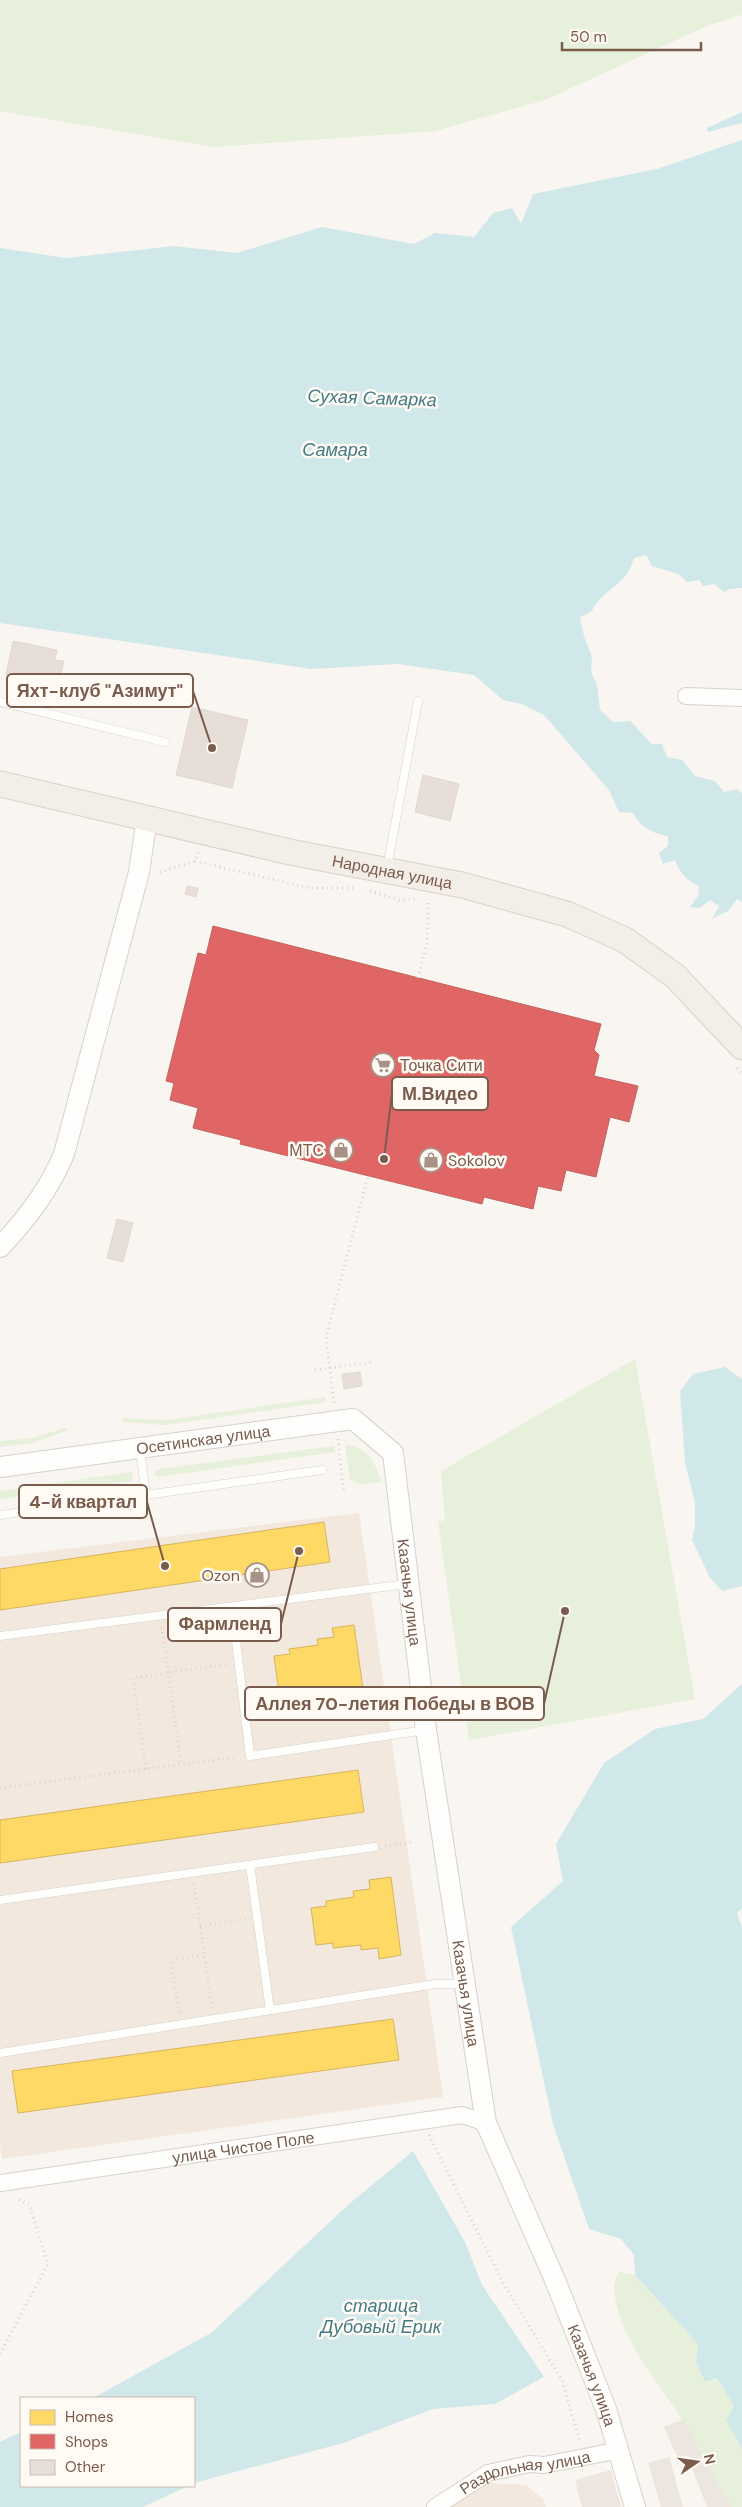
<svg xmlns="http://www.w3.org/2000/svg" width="742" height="2507" font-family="'DM Sans',sans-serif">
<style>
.residential{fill:#f2e8de}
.industrial{fill:#ede5e0}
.green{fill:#e7f0db}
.water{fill:#d0e8ea}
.homes{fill:#ffd966;stroke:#d7b45e}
.shops{fill:#e06666;stroke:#c1635e}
.building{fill:#e6ded7;stroke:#e2d8d2}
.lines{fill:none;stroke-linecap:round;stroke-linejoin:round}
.service-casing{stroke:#d7d1cb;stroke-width:9}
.minor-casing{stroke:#d7d1cb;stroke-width:18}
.tertiary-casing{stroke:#d7d1cb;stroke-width:22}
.primary-casing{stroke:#dad1cc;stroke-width:27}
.path{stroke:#dcd5d0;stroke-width:3;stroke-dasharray:1 4;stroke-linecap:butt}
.service{stroke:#fefefd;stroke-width:8}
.minor{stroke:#fefefd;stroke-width:16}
.tertiary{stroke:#fefefd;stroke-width:20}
.primary{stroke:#f3eee8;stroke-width:25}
.labels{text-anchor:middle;stroke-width:5;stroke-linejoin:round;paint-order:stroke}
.street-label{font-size:16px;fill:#7a5c4d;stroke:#fffaf3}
.poi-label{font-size:16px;fill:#7a5c4d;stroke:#fffaf3;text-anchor:start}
.water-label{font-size:18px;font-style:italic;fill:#437c86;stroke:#fffaf3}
.leader{fill:none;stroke:#7a5c4d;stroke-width:2}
.callout-dot{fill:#7a5c4d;stroke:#fffaf3;stroke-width:2}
.callout{fill:#fffaf3;stroke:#7a5c4d;stroke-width:2}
.callout-label{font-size:18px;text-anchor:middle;font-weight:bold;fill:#7a5c4d}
</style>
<rect width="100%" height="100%" fill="#f9f5f0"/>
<path class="residential" d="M359,1513L443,2097L2,2159L0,2145V1557Z
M489,2483L526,2485L544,2500L546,2507H443Z"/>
<path class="industrial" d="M694,2415L733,2507H707L687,2455L678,2459L664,2427Z
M669,2457L683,2507H661L648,2463Z
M611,2470L621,2507H582L575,2480Z"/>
<path class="green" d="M0,0H742V15L707,26L545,100L435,131L214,147L0,111Z
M635,1359L695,1699L469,1740L438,1522L445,1520L441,1471Z
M326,1397L327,1402L165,1425L122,1422L124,1418L167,1420Z
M65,1428L68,1430L33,1443L0,1447V1441L32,1438Z
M345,1445C366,1445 377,1464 381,1482C369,1483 359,1487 350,1479Z
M334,1446L335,1452L159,1477L153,1474L159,1469Z
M132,1472L133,1481L0,1499V1491Z
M619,2272L635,2275L698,2344L696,2361L706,2382L717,2378L734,2406L726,2420L742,2449V2507H732C713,2481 702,2451 685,2424C659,2382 619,2340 614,2290C613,2284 617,2277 619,2272Z"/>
<path class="water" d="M742,112V123L708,132L707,128Z
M742,140V588L730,589L724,592L714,584L703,586L699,580L687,582L678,574L652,566L646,555L634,558C627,581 615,584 600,599C590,610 596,611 580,617L584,636L592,657L591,672L597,685L600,710L613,722L630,721L652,744H662L667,757L682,760L695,776L715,781L724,792L737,789L742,793V902L737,899L728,911L712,919L719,906L710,900L700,908L690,907L698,896L699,886C687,881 679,872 675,860L663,864L659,853L668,846V836C653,834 640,827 633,813L619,812L609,790L544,715L522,704L503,700L474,675L398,664L311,669L0,623V248L66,258L173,246L237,253L322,227L414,244L435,233L474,237L493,213L512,208L521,224L533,194L657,169Z
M725,1367L742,1379V1586L722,1591L710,1578L692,1540L695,1525V1502L685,1463L680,1391L693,1374Z
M742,1684V1908L737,1913L742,1928V2449L726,2420L734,2406L717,2378L705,2382L696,2361L698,2344L635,2275L634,2255L621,2239L589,2229L553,2124L511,1927L563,1881L556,1844L604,1763L655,1729L703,1719Z
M413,2151L465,2242L482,2285L544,2377L495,2404L433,2409L343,2443L194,2483V2398H93L211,2333L349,2204Z
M21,2432V2486H188L143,2507H0V2442Z"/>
<path class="homes" d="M324,1522L330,1562L0,1610V1569Z
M354,1625L365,1703L343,1706L342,1696L325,1698V1693L297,1696V1691L279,1693L274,1656L290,1654L289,1649L318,1645L317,1639L334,1637L332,1628Z
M358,1770L364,1812L0,1863V1820Z
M391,1877L401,1955L379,1959L378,1948L361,1950V1945L333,1948V1943L316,1945L311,1908L326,1906V1901L354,1897L353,1891L370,1889L369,1880Z
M393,2019L399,2060L18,2113L12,2071Z"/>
<path class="shops" d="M213,926L601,1024L594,1050L599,1055L594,1076L638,1086L629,1122L610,1117L596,1177L566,1170L561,1191L538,1186L533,1209L484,1197L482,1204L240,1144L241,1140L193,1128L198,1108L170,1100L174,1083L166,1081L198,953L206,955Z"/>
<path class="building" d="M13,641L57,650L55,660L64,661L58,686L6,675Z
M192,707L248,720L232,788L176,775Z
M423,775L459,784L450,821L415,812Z
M187,886L198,888L196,897L185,894Z
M117,1219L133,1223L123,1262L107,1258Z
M360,1372L362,1386L344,1389L342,1374Z"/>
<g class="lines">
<g class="service-casing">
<path id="service" d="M0,702L165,742
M387,868L418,701
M140,1450L146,1495L322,1470
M0,1515L146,1495
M232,1608L250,1756L425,1730
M0,1636L407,1584
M250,1865L270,2010
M0,1900L374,1847
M0,2053L435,1984H464"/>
</g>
<g class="minor-casing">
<g id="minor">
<path d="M686,696L742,698"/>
<path id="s1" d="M0,2183L462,2115L486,2123"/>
<path id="s2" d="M435,2507L488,2473L529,2464L544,2465L620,2450"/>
</g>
</g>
<g class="tertiary-casing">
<g id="tertiary">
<path d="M0,1247C27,1219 49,1190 64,1154L139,872L147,818"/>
<path id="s3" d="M0,1467L353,1419L393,1453L426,1730L486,2123L555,2280L606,2409L635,2507"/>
</g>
</g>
<g class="primary-casing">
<g id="primary">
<path id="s4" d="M0,784L290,852L462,885L567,914L625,940L675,976L742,1047"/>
</g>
</g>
<path class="path" d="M195,861L310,888H357
M160,872L195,861L198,852
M370,891L399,900L415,899
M418,978L427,943L429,900
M737,1068L742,1073
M315,1370L374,1362
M334,1403L326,1337L368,1176
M338,1439L344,1493
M162,1627L181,1764
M146,1769L133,1678L228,1664
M0,1788L237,1757
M385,1846L414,1842
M194,1883L212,2008
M200,1926L247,1919
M179,2013L171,1960L204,1955
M429,2135L503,2283L562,2380L580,2442
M0,2354L48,2264L29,2204L15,2198"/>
<use href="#service" class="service"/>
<use href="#minor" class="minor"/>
<use href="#tertiary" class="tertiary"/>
<use href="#primary" class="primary"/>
</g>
<defs>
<g id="supermarket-ring" transform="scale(1.25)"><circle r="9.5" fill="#fffaf3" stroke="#a69286" stroke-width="1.5"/><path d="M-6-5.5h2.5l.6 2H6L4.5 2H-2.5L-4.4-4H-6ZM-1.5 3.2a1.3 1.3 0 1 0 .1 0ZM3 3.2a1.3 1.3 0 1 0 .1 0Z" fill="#a69286"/></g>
<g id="shop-ring" transform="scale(1.25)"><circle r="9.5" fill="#fffaf3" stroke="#a69286" stroke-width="1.5"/><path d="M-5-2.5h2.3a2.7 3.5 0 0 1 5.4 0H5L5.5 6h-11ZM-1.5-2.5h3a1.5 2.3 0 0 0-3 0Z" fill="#a69286"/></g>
</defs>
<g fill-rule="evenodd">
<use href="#supermarket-ring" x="383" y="1065"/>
<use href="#shop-ring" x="341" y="1150"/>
<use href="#shop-ring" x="431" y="1160"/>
<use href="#shop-ring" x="257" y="1575"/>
</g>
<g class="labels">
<g class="street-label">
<text dy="6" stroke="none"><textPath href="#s4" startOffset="402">Народная улица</textPath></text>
<text dy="6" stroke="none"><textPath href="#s3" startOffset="205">Осетинская улица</textPath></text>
<text dy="6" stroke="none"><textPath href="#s3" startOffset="549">Казачья улица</textPath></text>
<text dy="6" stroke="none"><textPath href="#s3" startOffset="954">Казачья улица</textPath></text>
<text dy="6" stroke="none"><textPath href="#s1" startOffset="246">улица Чистое Поле</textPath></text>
<text dy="6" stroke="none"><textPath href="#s3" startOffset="1359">Казачья улица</textPath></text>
<text dy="6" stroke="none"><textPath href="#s2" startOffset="99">Раздольная улица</textPath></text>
</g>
<g class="poi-label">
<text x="400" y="1071">Точка Сити</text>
<text x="324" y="1156" text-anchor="end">МТС</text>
<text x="448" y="1166">Sokolov</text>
<text x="240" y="1581" text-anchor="end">Ozon</text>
</g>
<g class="water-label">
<text transform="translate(372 398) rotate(2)" y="6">Сухая Самарка</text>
<text x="335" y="456">Самара</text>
<text x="381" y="2312">старица<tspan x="381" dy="21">Дубовый Ерик</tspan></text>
</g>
</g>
<path class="leader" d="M212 748L193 691M384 1159L392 1093M165 1566L147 1502M299 1551L281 1624M565 1611L544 1704"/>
<g class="callout-dot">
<circle cx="212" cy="748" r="5"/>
<circle cx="384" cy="1159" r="5"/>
<circle cx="165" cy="1566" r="5"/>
<circle cx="299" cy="1551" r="5"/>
<circle cx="565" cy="1611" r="5"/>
</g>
<g class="callout">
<rect x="7" y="674" width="186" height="33" rx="5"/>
<rect x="392" y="1077" width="96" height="33" rx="5"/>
<rect x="19" y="1485" width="128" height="33" rx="5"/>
<rect x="168" y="1608" width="113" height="33" rx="5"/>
<rect x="245" y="1687" width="299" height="33" rx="5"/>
</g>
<g class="callout-label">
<text x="100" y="697">Яхт-клуб "Азимут"</text>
<text x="440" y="1100">М.Видео</text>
<text x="83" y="1508">4-й квартал</text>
<text x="225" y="1630">Фармленд</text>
<text x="395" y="1710">Аллея 70-летия Победы в ВОВ</text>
</g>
<rect x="20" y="2397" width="175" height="90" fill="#fffaf3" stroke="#cabbb1"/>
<rect x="30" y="2410" width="25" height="15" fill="#ffd966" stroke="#cabbb1"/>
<text x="65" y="2422" font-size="15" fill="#7a5c4d">Homes</text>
<rect x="30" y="2434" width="25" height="15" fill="#e06666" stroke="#cabbb1"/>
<text x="65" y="2447" font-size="15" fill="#7a5c4d">Shops</text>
<rect x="30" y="2460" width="25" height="15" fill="#e6ded7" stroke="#cabbb1"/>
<text x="65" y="2472" font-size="15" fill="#7a5c4d">Other</text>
<g transform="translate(697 2462) rotate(77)" stroke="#fffaf3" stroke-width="4" paint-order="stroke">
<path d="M0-4L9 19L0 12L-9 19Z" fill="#7a5c4d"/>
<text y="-8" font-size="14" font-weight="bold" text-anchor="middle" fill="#7a5c4d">N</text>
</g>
<path d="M562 42v8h139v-8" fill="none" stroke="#7a5c4d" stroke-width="2.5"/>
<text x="570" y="42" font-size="15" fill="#7a5c4d" stroke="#fffaf3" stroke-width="4" paint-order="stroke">50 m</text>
</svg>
